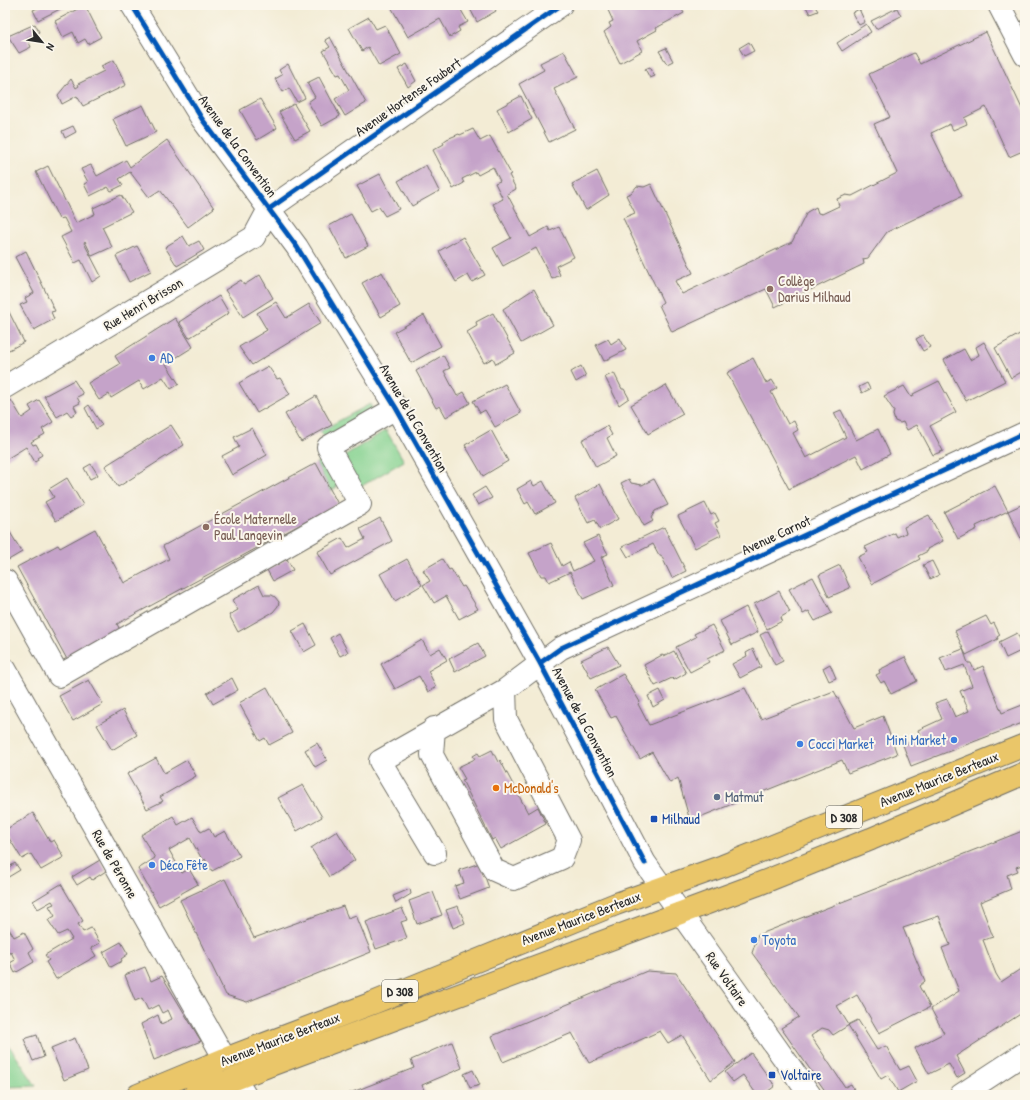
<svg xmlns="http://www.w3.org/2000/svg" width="1030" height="1100" font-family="'Patrick Hand',sans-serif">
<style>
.green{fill:#85d290;stroke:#587e5e}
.building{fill:#c5a3c9}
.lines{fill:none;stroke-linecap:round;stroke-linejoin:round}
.minor-casing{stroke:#716f66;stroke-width:24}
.major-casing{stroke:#716f66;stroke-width:24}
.minor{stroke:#fff;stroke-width:22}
.major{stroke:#eac669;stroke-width:22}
.cycleway-casing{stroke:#fbf7ec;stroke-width:8}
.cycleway{stroke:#0057b8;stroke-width:5}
.education-dot{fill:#8d6e63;stroke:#fbf7ec;stroke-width:1.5}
.shop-dot{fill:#3f7fe0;stroke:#fbf7ec;stroke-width:1.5}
.food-dot{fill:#e8710a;stroke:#fbf7ec;stroke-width:1.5}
.service-dot{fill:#5c6f8a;stroke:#fbf7ec;stroke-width:1.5}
.transit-dot{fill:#1a4fb4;stroke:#fbf7ec;stroke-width:1.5}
.labels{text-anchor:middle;stroke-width:4;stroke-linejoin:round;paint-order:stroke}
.shield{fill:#fbf7ec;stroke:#696865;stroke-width:1}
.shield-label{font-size:13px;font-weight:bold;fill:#2b2b2b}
.street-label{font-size:14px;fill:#2b2b2b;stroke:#fbf7ec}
.education-label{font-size:14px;fill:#785e54;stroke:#fbf7ec;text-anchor:start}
.shop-label{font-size:14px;fill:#366cbe;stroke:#fbf7ec;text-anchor:start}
.food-label{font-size:14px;fill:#c56008;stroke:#fbf7ec;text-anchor:start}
.service-label{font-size:14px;fill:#4e5e75;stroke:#fbf7ec;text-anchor:start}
.transit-label{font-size:14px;fill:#164399;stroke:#fbf7ec;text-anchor:start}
</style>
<rect width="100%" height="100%" fill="#fbf7ec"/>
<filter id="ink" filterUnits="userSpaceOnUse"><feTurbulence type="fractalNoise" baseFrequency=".025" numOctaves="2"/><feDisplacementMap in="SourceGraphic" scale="8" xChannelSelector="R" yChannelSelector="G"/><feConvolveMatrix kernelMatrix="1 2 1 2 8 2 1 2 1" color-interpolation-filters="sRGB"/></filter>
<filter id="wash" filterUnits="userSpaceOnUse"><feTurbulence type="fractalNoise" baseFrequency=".012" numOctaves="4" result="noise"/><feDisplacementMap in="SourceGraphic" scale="16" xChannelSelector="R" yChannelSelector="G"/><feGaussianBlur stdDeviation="0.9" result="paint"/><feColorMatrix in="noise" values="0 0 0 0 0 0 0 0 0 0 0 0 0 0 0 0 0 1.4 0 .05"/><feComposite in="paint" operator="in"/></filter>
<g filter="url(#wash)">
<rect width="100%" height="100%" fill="#f3ecd5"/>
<path class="green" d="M370,404L376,414L326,439L320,431Z
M386,430L404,461L360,487L342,457Z
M325,459L338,483L336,488L331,491L316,463Z
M5,1043L10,1047L36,1086L5,1087Z"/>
<g id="blocks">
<path class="building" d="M44,5H68L38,20L33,10Z
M85,5L101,37L88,44L85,39L78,43L73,32L63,37L55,21Z
M390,5H458L468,22L458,27L460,31L450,37L440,19L408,37Z
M468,5H493L496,11L477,22Z
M613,5H679L684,13L656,28L657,30L637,41L642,51L620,63L604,32L611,27L609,23L613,21L607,8Z
M805,5H814L818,11L810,14Z
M897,8L901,16L876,29L871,21Z
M859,9L865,22L859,25L852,13Z
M369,17L376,29L385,25L401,54L379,66L368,47L362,51L349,28Z
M35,24L39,32L27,38L31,47L19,53L8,36Z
M866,24L871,32L842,51L837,43Z
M986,32L1025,115V150L1009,157L986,107L964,118L967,124L953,130L950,124L931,133L962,196L887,232L868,258L863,259L864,264L775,307L766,289L672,332L659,305L663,302L623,218L635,213L626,195L631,193L637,186L644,187L651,184L693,273L675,281L682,294L792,242L807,212L816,207L818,213L822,214L839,206L837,199L846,195L852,196L897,173L874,124L890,117L869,74L914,53L920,64Z
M330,37L366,103L345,116L335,99L349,90L340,74L337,75L323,51L330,47L325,40Z
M749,42L754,51L744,56L739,48Z
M666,48L673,61L667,64L659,51Z
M564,51L578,77L554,89L575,129L549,142L519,84L544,70L540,63Z
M114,60L126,85L83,106L77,96L62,104L58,95L71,79L76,88L79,86L78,84L104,71L101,66Z
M288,64L305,98L297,102L289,88L283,92L275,79L282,75L279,70Z
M407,64L416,81L408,87L398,69Z
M650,67L655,76L650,78L645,69Z
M319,77L340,116L322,126L308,102L315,97L307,83Z
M521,96L532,119L509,132L497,109Z
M260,99L277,128L257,140L240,110Z
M294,104L310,131L295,139L279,112Z
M143,105L156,132L126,146L113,119Z
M73,126L76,132L65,138L62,131Z
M473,129L480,141L490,136L511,174L509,175L516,189L507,194L530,237L548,227L550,231L559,227L574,257L556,266L560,275L552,279L536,248L503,266L493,248L511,238L493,204L503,199L495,183L500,181L493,167L478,175L476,172L462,179L464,183L453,189L433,150L444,144L443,142L447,139L459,134L460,135Z
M167,140L214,208L188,227L160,190L149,197L130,172L119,179L123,185L111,191L108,187L90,196L84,184L88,182L81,169L91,165L97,176L126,160L130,167Z
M426,165L439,191L412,206L398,181Z
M48,166L76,223L95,214L93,208L121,195L132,212L102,227L112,247L92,256L85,241L84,243L101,276L92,282L81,260L75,263L61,237L71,232L64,218L59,219L36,172Z
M597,171L609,195L586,210L572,184Z
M380,174L399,209L385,216L379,207L371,211L357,186Z
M351,214L368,246L346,258L329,226Z
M183,236L189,246L199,241L204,250L177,266L165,247Z
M463,237L485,275L472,282L468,275L456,282L439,251Z
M137,246L151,271L129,282L116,256Z
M26,251L55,311L51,312L54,319L34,330L20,305L27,302L25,298L34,293L15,257Z
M382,272L400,306L381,317L362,283Z
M260,275L273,298L243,317L225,290L241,280L244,285Z
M534,289L553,325L521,343L503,309Z
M219,296L229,313L189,338L179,322Z
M276,302L286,318L309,304L321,323L252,365L239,347L267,330L257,313Z
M5,304L24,342L9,350L5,346Z
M493,313L515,353L496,364L493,358L484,363L467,332L477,326L476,322Z
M424,315L441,346L411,363L394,332Z
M175,318L193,347L166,364L179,384L171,389L163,377L144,389L139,381L111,398L109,394L99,400L88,383L120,364L115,356Z
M1025,331V370L1011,378L995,348Z
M923,335L930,347L923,351L916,339Z
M620,338L626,350L604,361L596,345L608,339L611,344Z
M984,342L1005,381L966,401L944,360L964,349L970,360L979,355L976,347Z
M443,355L450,368L444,371L457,396L464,392L470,403L446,417L440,406L436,408L416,371Z
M753,358L766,383L772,380L777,388L771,392L788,424L794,421L798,430L793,433L806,458L846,437L834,413L841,410L856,440L878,429L890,454L863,469L856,455L789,489L727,373Z
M268,366L277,379L280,378L290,394L257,413L239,383Z
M581,366L586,376L576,382L571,372Z
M614,373L622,389H624L629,398L619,405L605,377Z
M74,380L83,394L77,397L80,403L74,406L77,412L71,416L67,411L57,417L44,396Z
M939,381L956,412L930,426L943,451L933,455L917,425L907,430L903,422L900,423L895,421L893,415L894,411L884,396L904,386L911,397L914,396L913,394Z
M867,383L870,389L862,393L859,387Z
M505,384L521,413L495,427L485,410L480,413L473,401Z
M666,385L683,414L648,434L631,405Z
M316,396L332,425L301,442L285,414Z
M11,400L22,418L32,411L29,406L39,400L53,422L42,429L45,434L31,442L33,445L36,444L42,455L37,458L38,460L35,462L26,447L5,460V425L10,422L5,413V404Z
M89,405L102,425L96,429L85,408Z
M171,425L184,445L118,487L105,466Z
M607,426L612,435L607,438L616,456L596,467L582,440Z
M252,428L267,455L232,475L222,456L239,447L234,437Z
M491,430L508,461L483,476L465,445Z
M316,463L338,504L117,624L122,634L69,663L17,567L58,545L60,548L95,529L124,583L169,559L163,546Z
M91,464L98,475L90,479L84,468Z
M67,478L83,505L56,521L45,502L54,497L49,489Z
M629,479L631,483L642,485L654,479L668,505L655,511L651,518L653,521L644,526L621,483Z
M531,481L534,486L543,481L555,503L535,514L528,502L525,504L517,489Z
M600,484L618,519L600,529L595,520L588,523L575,498Z
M995,486L1008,511L976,526L977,529L958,539L944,512Z
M485,487L492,498L478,505L472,495Z
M705,503L711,515L715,513L719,521L715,523L721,535L695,548L678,516Z
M1021,505L1023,508L1025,507V547L1008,511Z
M929,515L943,541L927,549L928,551L918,556L920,559L872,584L858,557L868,552L865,547L895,533L897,537L906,533L904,527Z
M380,518L392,541L330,575L317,552L342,538L348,548L365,539L360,529Z
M664,527L686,571L672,578L661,555H659L653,544L628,557L622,547Z
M8,529L22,552L5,562V530Z
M598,536L608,554L601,557L614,585L583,599L570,572L549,582L546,576H541L529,553L551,543L562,566L569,562L573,571L594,561L583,543Z
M287,559L293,570L273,581L267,570Z
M407,559L422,585L395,601L380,574Z
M442,559L449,570L451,569L462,587L464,586L478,609L459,619L446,596L434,603L423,585L430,581L423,570Z
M932,561L939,575L930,579L923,565Z
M840,565L850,588L829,597L819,575Z
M813,577L832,613L815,621L809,611L803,614L789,589Z
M259,585L264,595H272L275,597L279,602L278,606L273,612L238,632L229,615L238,610L232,600Z
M779,591L790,612L781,617L782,621L767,629L754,604Z
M746,607L758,632L732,645L720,621Z
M986,616L991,625L994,623L1000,635L997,637L998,639L966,655L955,631Z
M305,624L316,645L304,652L292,631Z
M712,625L725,650L707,659L709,662L690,672L676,647L696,637L694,634Z
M768,631L783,661L775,665L760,635Z
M338,633L348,652L340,656L330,638Z
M1017,633L1025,649L1006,658L999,642Z
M422,640L430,654L440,648L447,660L428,671L436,687L428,692L419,676L395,689L381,664Z
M478,643L485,656L455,672L449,659Z
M608,647L619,665L591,678L581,660Z
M753,649L761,667L740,678L732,664L747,656L746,653Z
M963,649L968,663H971L974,670L983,666L1002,713L1025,704V722L911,766L903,745L921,738L918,730L942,719L935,703L947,699L955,717L969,711L960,691L972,686L964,665L946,672L940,658Z
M674,651L686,673L674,680L672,678L655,686L644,665L662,655L664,656Z
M905,657L917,681L891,694L884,681L881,683L876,675L880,673L879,670Z
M830,664L836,678L829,681L823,668Z
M623,674L640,702L638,704L649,725L745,688L761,719L834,691L854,728L883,716L897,754L848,773L842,760L690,821L678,778L670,783L652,752L640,759L616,716L611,718L595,690Z
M232,678L238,690L213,704L207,693Z
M89,680L103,704L73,721L59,696Z
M267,687L292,733L269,745L265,738L260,741L239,703Z
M660,690L665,700L653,707L648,696Z
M123,710L137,735L112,750L97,725Z
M317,743L327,760L315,767L305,750Z
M492,750L498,762L500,760L528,813L538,807L546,824L501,849L495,838L492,840L462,780L465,779L458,767L475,759L473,756L478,753L480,756Z
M156,758L164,773L187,760L196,776L160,797L163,801L147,809L127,774Z
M303,785L322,817L297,831L278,798Z
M33,813L50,842L54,840L64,857L41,870L31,854L22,859L5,832V830Z
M173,816L178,825L192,817L201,832L209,828L214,837L225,831L240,856L212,871L205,859L203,861L190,838L169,850L182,873L189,869L198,884L159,906L138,869L155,858L141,835Z
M1025,830V864L1016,867L1018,871L1007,875L1011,889L980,902L993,937L983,940L996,974L1001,982L1025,966V1011L956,1056L965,1073L957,1078L949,1064L929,1074L915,1048L944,1033L931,1009L959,991L942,948L950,945L939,916L903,928L925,981L919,986L930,1007L879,1033L857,995L837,1006L849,1025L833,1035L829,1030L822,1028L811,1036L845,1087L851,1084L857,1095H828L781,1028L799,1017L752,953L758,935Z
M337,831L355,860L329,877L311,848Z
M100,860L106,871L92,880L90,877L77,885L72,877Z
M15,863L20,870L5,879V870Z
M480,863L489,888L460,899L455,886L464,883L459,870Z
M225,879L254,938L343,906L348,918L356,915L371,952L247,1002L226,995L180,900Z
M61,884L83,921L78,924L83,932L91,928L100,943L91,948L96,956L56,979L46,962L49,960L45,955L72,939L67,931L58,935L48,920L55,916L49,906L54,904L52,901L38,909L33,901Z
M410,889L411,894L396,903L393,896Z
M433,892L442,915L417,924L409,901Z
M458,906L465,923L453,928L446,910Z
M402,908L407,920L401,922L407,938L376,949L366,922Z
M6,924L14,937L24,932L33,949L29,952L34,962L15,973L10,963L15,960L11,952L5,955Z
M121,942L128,954L121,959L122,961L111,967L103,952Z
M145,967L151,981L162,976L201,1041L154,1060L141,1024L158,1015L161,1024L172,1019L168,1010L162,1013L158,1005L148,1010L142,998L135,1001L125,975Z
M647,971L676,973L735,1062L711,1080L682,1035L668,1043L660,1031L589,1063L572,1033L503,1062L492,1036Z
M858,1020L877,1050L886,1046L900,1070L909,1066L917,1081L898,1092L888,1075L881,1079L848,1025Z
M37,1035L44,1057L33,1061L24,1039Z
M75,1038L88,1070L64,1080L51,1048Z
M452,1042L462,1068L422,1085L426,1095H345L414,1068L411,1060Z
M751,1053L775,1086L763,1095H757L743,1075L733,1082L725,1072Z
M473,1070L480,1085L470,1088L464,1074Z"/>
</g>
</g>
<g filter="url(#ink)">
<use href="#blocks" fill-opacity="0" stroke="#716f66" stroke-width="1"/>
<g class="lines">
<g class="minor-casing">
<path id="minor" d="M132,5L202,119L297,247L396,408L540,663L645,863L810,1095
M999,5L1025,55
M5,387L254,237L269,209L561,5
M6,581L59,676L360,504L328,447L396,408
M5,669L225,1059
M434,728L432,755L494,870L514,879L562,858L569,840L506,719L505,690
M435,853L380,761L505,690L561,648L1025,433
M235,1079L245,1095
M961,1095L1025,1053"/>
</g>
<g class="major-casing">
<path id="major" d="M138,1095L225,1059L373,1003L616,904L723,866L1025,745
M194,1095L273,1064L756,885L871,839L1025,773"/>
</g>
<use href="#minor" class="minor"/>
<use href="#major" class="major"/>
<g class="cycleway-casing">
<path id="cycleway" d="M132,5L202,119L297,247L396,408L540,663L645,863
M269,209L561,5
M540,663L561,648L1025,433"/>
</g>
<use href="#cycleway" class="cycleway"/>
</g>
</g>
<g class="education-dot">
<circle cx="770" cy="289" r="4"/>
<circle cx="206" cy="527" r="4"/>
</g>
<g class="shop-dot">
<circle cx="152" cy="358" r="4"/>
<circle cx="954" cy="740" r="4"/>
<circle cx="800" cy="744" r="4"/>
<circle cx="152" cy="865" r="4"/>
<circle cx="754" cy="940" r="4"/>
</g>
<circle class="food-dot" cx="496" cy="788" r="4"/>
<circle class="service-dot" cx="717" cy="797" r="4"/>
<g class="transit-dot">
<rect x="650" y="815" width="8" height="8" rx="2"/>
<rect x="768" y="1071" width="8" height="8" rx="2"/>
</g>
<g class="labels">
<g class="shield">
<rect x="826" y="806" width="36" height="22" rx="3"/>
<rect x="382" y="980" width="36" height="22" rx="3"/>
</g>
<g class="shield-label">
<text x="844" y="822">D 308</text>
<text x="400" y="996">D 308</text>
</g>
<g class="street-label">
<text transform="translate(408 97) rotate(-35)" y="5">Avenue Hortense Foubert</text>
<text transform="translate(238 146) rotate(54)" y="5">Avenue de la Convention</text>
<text transform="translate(143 304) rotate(-31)" y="5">Rue Henri Brisson</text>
<text transform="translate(414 418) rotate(60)" y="5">Avenue de la Convention</text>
<text transform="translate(776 535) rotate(-25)" y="5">Avenue Carnot</text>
<text transform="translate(585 722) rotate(62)" y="5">Avenue de la Convention</text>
<text transform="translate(939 779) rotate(-22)" y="5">Avenue Maurice Berteaux</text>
<text transform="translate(115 864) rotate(60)" y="5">Rue de Péronne</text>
<text transform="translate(581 918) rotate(-21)" y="5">Avenue Maurice Berteaux</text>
<text transform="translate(727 979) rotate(55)" y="5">Rue Voltaire</text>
<text transform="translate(280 1039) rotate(-21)" y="5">Avenue Maurice Berteaux</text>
</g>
<g class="education-label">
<text x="778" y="286">Collège<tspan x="778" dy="16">Darius Milhaud</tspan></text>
<text x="214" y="524">École Maternelle<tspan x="214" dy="16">Paul Langevin</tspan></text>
</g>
<g class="shop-label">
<text x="160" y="363">AD</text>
<text x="946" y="745" text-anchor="end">Mini Market</text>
<text x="808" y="749">Cocci Market</text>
<text x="160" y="870">Déco Fête</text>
<text x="762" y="945">Toyota</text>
</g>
<g class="food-label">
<text x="504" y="793">McDonald's</text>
</g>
<g class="service-label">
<text x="725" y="802">Matmut</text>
</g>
<g class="transit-label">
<text x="662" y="824">Milhaud</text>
<text x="780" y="1080">Voltaire</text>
</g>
</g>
<rect width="1030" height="1100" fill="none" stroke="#fbf7ec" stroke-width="20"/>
<g transform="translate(42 42) rotate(120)" stroke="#fbf7ec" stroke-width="3" paint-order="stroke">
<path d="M0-3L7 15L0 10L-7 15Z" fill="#2b2b2b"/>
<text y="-6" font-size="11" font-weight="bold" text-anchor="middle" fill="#2b2b2b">N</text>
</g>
</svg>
